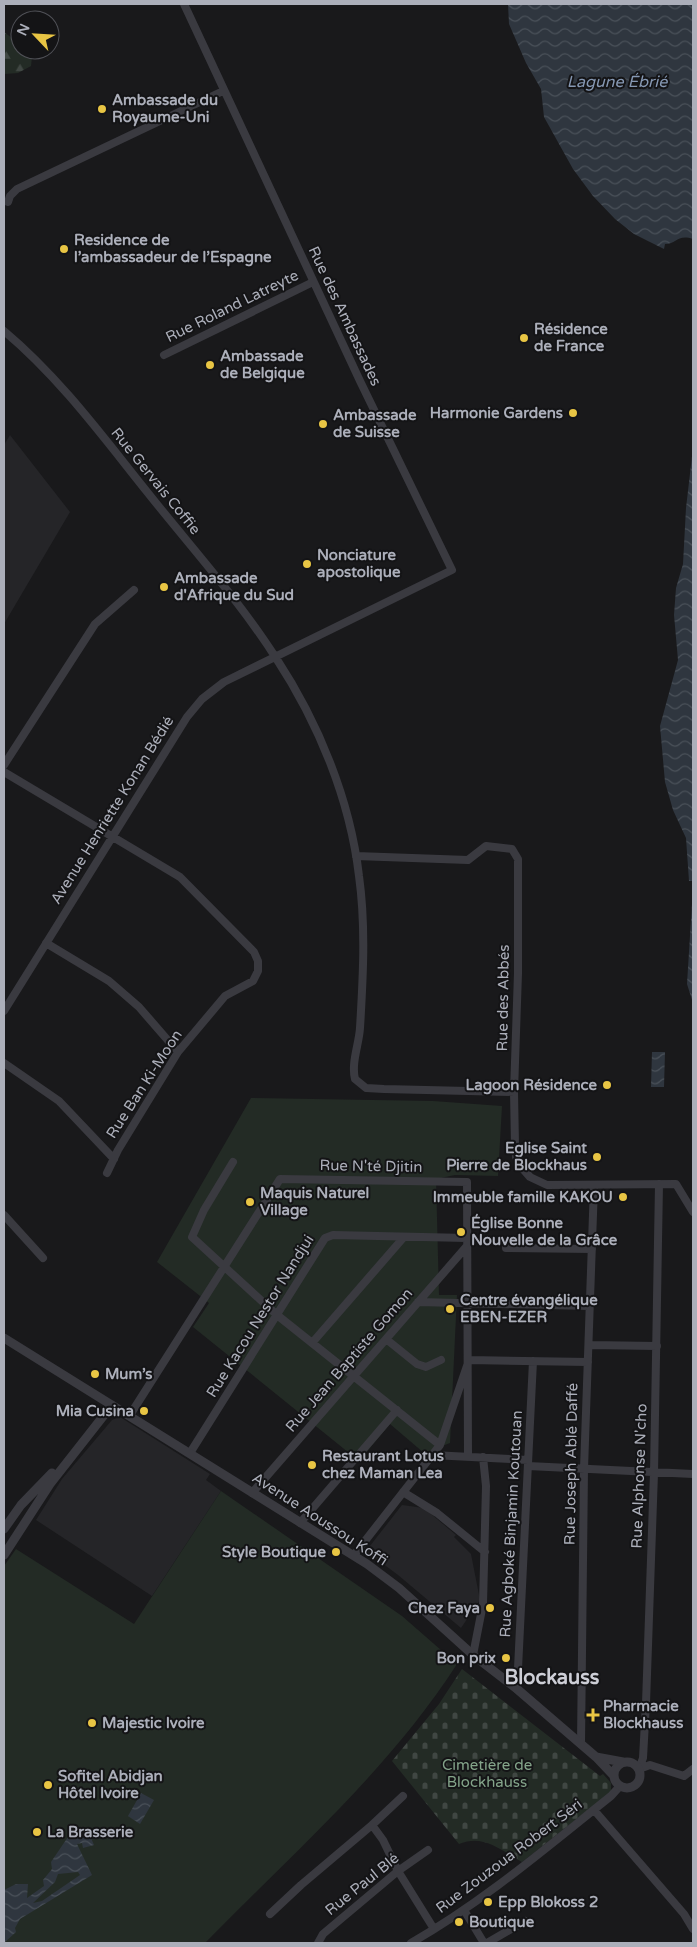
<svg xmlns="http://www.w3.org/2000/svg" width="697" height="1947" font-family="'Varela Round',sans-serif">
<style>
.built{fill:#252528}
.green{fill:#232b25}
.forest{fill:url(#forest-firs)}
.cemetery{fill:url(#cemetery-stones)}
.water{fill:url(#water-waves);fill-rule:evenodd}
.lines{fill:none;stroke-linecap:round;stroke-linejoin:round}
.minor{stroke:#3a3a40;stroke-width:8}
.tertiary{stroke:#3a3a40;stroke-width:9}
.poi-dot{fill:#e8c544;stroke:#141416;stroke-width:2}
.labels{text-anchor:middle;stroke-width:4;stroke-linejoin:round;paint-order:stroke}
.poi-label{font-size:15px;font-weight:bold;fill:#acafba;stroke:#141416;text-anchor:start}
.street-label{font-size:15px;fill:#acafba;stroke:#141416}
.park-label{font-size:15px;fill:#84a48a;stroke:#141416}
.water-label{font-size:16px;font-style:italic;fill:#8698b3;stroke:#141416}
.district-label{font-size:20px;font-weight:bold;fill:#cdced6;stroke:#141416}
</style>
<defs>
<pattern id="forest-firs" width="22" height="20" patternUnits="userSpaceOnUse" patternTransform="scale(1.25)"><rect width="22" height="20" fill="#232b25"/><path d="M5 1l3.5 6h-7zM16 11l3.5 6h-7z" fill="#404743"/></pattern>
<pattern id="cemetery-stones" width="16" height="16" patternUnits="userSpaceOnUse" patternTransform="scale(1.25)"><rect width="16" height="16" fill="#232b25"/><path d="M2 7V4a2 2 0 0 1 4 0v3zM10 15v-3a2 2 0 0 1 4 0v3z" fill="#404743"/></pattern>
<pattern id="water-waves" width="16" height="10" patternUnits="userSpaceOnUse" patternTransform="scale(1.25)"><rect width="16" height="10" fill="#2f363f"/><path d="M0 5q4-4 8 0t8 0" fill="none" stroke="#4a5159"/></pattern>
</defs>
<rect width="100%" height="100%" fill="#19191b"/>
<path class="built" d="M10,435L70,512L4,624V445Z
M120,1417L210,1474L206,1480L221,1491L152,1596L36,1520L62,1479L112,1420Z
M402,1505L424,1508L456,1535L454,1537L471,1554L480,1600L461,1628L398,1575L366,1551Z"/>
<path class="green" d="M251,1098L433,1101L502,1106L498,1176L455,1175L436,1179L439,1295H457L450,1443L424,1453L390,1424L359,1461L193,1327L209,1303L157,1262Z
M221,1491L402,1616L457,1664C389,1770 292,1854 205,1943H4V1566L16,1549L134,1624Z"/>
<path class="forest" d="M4,32L20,44V50H26L32,56L31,66L18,73L4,74Z"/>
<path class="cemetery" d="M462,1669L600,1776L603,1774L611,1783V1792L522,1862C500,1850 484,1834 459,1844L392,1761L439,1704Z"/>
<path class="water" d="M508,4H693V239C677,234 677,244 665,244L664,249L634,234L615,219L593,196L573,169L544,117L541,89L526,63L509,24Z
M693,448V881H689L686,838L673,810L665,782L660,726L678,660L674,615L676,588L683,564L686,508Z
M693,888V1003L687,984Z
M652,1052H665L664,1087H651Z
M141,1793L154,1800L140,1824L128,1816Z
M70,1834L91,1838L94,1845L83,1848L82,1843L77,1844L92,1875L20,1919L15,1928L16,1932L4,1943V1890L16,1884H28L27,1898L44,1886L43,1880L52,1869L51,1862ZM78,1872L80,1875L42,1901L33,1903L55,1882L58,1874Z"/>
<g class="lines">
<path class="minor" d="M8,202L10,196L17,189L223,91
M4,331C60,378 103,437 148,493C191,547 239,600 276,658C318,722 350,799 359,876C366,926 363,978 360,1028C359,1044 351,1063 355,1079L366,1088L384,1089L514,1092
M164,355L313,282
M4,765L95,624L134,590
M4,772L180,877L254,952L258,961V971L253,981L225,996L178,1052L118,1150L107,1173
M356,856L468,860L486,846L512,849L518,859V973L514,1092L515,1145L516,1157L523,1169L530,1177L547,1185L676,1184L693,1212
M46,943L109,981L139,1007L178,1052
M4,1011L187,717L202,699L224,682L452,570L360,381L184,4
M4,1063L59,1101L114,1159
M233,1162L204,1210L192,1237L277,1315L440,1445
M4,1215L43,1258
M506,1248L592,1249
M418,1302L589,1306
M386,1339L417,1364L426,1367L441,1360
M312,1343L404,1237
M589,1345L657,1346
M130,1415L280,1179L467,1182L468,1456
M190,1453L325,1238L333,1235L467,1238
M432,1455L528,1460
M528,1466L693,1474
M403,1492L437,1513L485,1552
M252,1493L467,1246
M300,1523L397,1410
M354,1555L440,1445L469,1360L588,1362
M473,1655L483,1604L486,1486L483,1457
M517,1689L533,1361
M581,1744L584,1469L594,1186
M639,1769L643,1758L646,1703L654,1473L659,1184
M639,1769L650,1765L684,1776L693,1769
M594,1810L684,1914L693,1929
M372,1825L403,1796
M464,1910L484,1943
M270,1914L301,1885L372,1825L383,1840L398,1871L434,1929
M318,1943L323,1934L398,1871L428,1850
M411,1943C483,1902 547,1847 611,1796L620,1786
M487,1943L525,1921"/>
<path class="tertiary" d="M4,1338L367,1564L399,1588L473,1655L517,1689L596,1757L614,1776
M4,1529L21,1505L52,1473
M4,1555L50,1484L112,1405
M596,1757L623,1762
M614 1775a13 13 0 1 1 26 0a13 13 0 1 1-26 0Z"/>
</g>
<g class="poi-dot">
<circle cx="102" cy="109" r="5"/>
<circle cx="64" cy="249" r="5"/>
<circle cx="524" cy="338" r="5"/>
<circle cx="210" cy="365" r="5"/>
<circle cx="573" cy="413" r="5"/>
<circle cx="323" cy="424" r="5"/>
<circle cx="307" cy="564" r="5"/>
<circle cx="164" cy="587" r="5"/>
<circle cx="607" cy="1085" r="5"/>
<circle cx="597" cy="1157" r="5"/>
<circle cx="623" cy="1197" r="5"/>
<circle cx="250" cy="1202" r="5"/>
<circle cx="461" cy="1232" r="5"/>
<circle cx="450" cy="1309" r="5"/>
<circle cx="95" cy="1374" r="5"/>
<circle cx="144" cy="1411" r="5"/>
<circle cx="312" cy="1465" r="5"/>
<circle cx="336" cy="1552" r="5"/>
<circle cx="490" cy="1608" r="5"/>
<circle cx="506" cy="1658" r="5"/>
<path d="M590.5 1707.5h5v5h5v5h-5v5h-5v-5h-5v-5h5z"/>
<circle cx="92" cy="1723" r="5"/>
<circle cx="48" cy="1785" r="5"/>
<circle cx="37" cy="1832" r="5"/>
<circle cx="488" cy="1902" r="5"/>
<circle cx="459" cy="1922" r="5"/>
</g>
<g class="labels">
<g class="poi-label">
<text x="112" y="105">Ambassade du<tspan x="112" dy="17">Royaume-Uni</tspan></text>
<text x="74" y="245">Residence de<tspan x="74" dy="17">l’ambassadeur de l’Espagne</tspan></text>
<text x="534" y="334">Résidence<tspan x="534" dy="17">de France</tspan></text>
<text x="220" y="361">Ambassade<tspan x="220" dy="17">de Belgique</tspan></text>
<text x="563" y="418" text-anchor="end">Harmonie Gardens</text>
<text x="333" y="420">Ambassade<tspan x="333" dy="17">de Suisse</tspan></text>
<text x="317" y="560">Nonciature<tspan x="317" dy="17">apostolique</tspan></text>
<text x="174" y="583">Ambassade<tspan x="174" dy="17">d'Afrique du Sud</tspan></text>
<text x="597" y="1090" text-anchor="end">Lagoon Résidence</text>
<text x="587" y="1153" text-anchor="end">Eglise Saint<tspan x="587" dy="17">Pierre de Blockhaus</tspan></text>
<text x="260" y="1198">Maquis Naturel<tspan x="260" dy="17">Village</tspan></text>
<text x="613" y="1202" text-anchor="end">Immeuble famille KAKOU</text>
<text x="471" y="1228">Église Bonne<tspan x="471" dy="17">Nouvelle de la Grâce</tspan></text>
<text x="460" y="1305">Centre évangélique<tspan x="460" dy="17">EBEN-EZER</tspan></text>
<text x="105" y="1379">Mum’s</text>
<text x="134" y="1416" text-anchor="end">Mia Cusina</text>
<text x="322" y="1461">Restaurant Lotus<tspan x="322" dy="17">chez Maman Lea</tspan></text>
<text x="326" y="1557" text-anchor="end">Style Boutique</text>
<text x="480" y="1613" text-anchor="end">Chez Faya</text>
<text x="496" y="1663" text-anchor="end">Bon prix</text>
<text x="603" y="1711">Pharmacie<tspan x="603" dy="17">Blockhauss</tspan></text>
<text x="102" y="1728">Majestic Ivoire</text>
<text x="58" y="1781">Sofitel Abidjan<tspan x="58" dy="17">Hôtel Ivoire</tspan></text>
<text x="47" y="1837">La Brasserie</text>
<text x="498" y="1907">Epp Blokoss 2</text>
<text x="469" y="1927">Boutique</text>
</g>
<g class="street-label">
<text transform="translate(232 306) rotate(-26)" y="5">Rue Roland Latreyte</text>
<text transform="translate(345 316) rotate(65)" y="5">Rue des Ambassades</text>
<text transform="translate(156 481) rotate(51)" y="5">Rue Gervais Coffie</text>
<text transform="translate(112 810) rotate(-58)" y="5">Avenue Henriette Konan Bédié</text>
<text transform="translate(503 998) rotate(-89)" y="5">Rue des Abbés</text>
<text transform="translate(144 1084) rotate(-57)" y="5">Rue Ban Ki-Moon</text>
<text transform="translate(371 1166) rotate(1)" y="5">Rue N'té Djitin</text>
<text transform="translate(260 1316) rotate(-58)" y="5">Rue Kacou Nestor Nandjui</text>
<text transform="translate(349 1360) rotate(-49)" y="5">Rue Jean Baptiste Gomon</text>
<text transform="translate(571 1464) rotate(-89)" y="5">Rue Joseph Ablé Daffé</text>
<text transform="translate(639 1476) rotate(-88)" y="5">Rue Alphonse N'cho</text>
<text transform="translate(320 1519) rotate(33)" y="5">Avenue Aoussou Koffi</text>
<text transform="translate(511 1524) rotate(-87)" y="5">Rue Agboké Binjamin Koutouan</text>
<text transform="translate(509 1856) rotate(-37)" y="5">Rue Zouzoua Robert Séri</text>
<text transform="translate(362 1884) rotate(-39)" y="5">Rue Paul Blé</text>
</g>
<g class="park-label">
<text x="487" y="1770">Cimetière de<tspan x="487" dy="17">Blockhauss</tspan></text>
</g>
<g class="water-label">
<text x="617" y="87">Lagune Ébrié</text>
</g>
<g class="district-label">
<text x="552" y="1684">Blockauss</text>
</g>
</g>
<rect width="697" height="1947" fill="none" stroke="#acafba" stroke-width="10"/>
<g transform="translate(35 35) rotate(295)"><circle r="24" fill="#141416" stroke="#515258"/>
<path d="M0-4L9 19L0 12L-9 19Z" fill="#e8c544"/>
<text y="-8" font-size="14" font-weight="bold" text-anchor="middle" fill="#acafba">N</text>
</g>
</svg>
